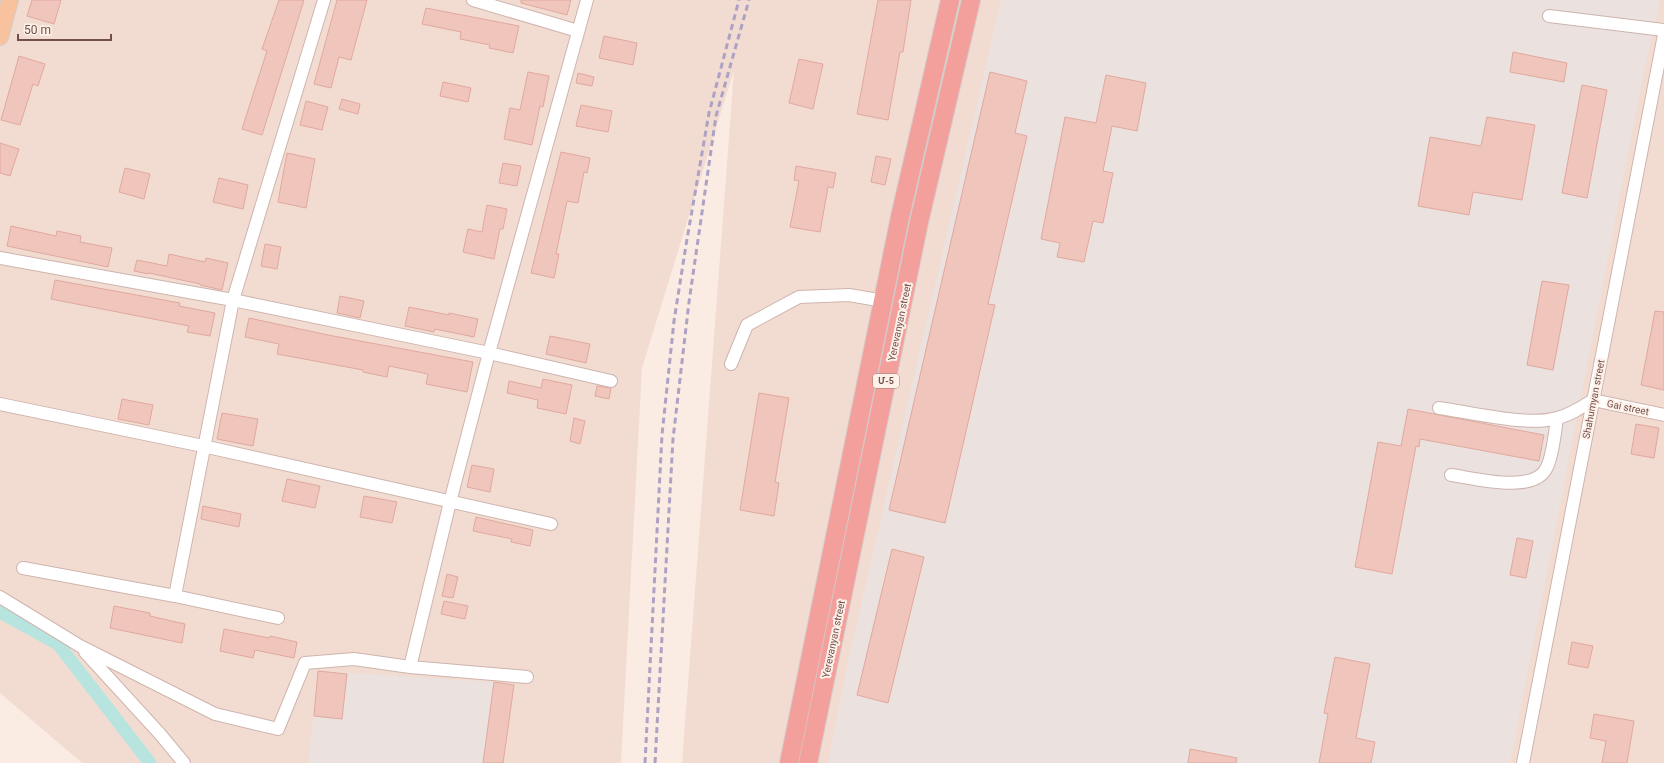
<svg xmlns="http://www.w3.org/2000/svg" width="1664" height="763" font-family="Roboto,'Noto Sans Armenian',sans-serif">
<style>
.residential{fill:#f2dcd2}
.industrial{fill:#ebe1de}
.green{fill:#dae8c2}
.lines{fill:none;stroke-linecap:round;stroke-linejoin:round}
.canal{stroke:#b8e4e0;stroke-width:13}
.building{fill:#f0c5bc;stroke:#e1a89d}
.minor-casing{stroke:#ceb4ad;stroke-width:14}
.major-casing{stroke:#d5cac9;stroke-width:18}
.highway-casing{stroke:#d5cac9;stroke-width:20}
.minor{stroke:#fff;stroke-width:12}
.major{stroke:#f8c29e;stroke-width:16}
.highway{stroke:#f39f9c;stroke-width:18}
.rail{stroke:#ada2c4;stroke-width:3;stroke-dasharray:6 4;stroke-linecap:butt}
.labels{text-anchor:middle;stroke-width:4;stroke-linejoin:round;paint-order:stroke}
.shield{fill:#fef1e9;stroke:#9c807a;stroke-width:1}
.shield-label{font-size:9px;font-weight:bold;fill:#724f4a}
.street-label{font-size:10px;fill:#724f4a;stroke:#fef1e9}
</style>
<rect width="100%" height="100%" fill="#fbece3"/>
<path class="residential" d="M0,0H1664V763H682L734,70L642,368L621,763H82L0,693Z"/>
<path class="industrial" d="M1001,0H1660L1644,71L1510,763H828L849,657Z
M318,671L494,682L514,685L503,763H308Z"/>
<path class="green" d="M957,0H964L869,429L862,428Z"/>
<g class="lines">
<path class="canal" d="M0,612L58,644L150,763"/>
</g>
<path class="building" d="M32,0H61L54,24L27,16Z
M279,0H304L262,135L242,129L267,51L262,49Z
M337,0H367L351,60L339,57L331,88L314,84Z
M521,0H571L567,15L521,3Z
M878,0H911L903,52H900L888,120L857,114Z
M426,8L519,26L513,53L489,48L490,45L460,39L461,32L422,24Z
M604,36L637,43L633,65L599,58Z
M1513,52L1567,63L1564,82L1510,72Z
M19,56L45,64L38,86L33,84L20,125L1,120Z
M799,59L823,64L813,109L789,103Z
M528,72L549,76L543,107L540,106L532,145L504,139L510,108L520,110Z
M990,72L1027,81L1015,133L1027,136L988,304L995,305L945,523L889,510Z
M578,73L594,77L592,86L576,83Z
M1106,75L1146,83L1137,131L1112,126L1103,171L1113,173L1103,223L1093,221L1084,262L1057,257L1060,243L1041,239L1065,117L1096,123Z
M443,82L471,88L468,102L440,96Z
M1582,85L1607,90L1587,198L1562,193Z
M342,99L360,104L358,114L339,109Z
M306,101L328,107L322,130L300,125Z
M581,105L612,111L608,132L576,126Z
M1487,117L1535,125L1522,200L1473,192L1469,215L1418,206L1430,137L1481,146Z
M0,143L19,149L10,176L0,173Z
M561,152L590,158L587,173L584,172L578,203L567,201L556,254H559L554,278L531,273Z
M287,153L315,159L306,208L278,202Z
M876,156L891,159L885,185L871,182Z
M503,163L521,166L517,186L499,183Z
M796,166L836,173L833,188L828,187L820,232L790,227L799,181L794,180Z
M125,168L150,174L144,199L119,192Z
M219,178L248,185L243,209L213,202Z
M487,205L507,209L503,229H500L494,259L463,252L468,229L482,232Z
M11,226L56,236L57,231L81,236L80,242L112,248L108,267L7,246Z
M265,244L281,247L277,269L261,266Z
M169,254L205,262L206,258L228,263L222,290L200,285V284L149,273L148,274L134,271L137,260L167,266Z
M55,280L180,303L179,306L215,313L210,336L187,332L189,326L51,299Z
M1542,281L1569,285L1553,370L1527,365Z
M340,296L364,301L360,318L337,313Z
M409,307L449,315V313L478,319L474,337L435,329L434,332L405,326Z
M1655,311L1664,312V390L1641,385Z
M249,318L328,335L473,362L467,392L426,384L428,374L389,366L387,377L363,372V370L277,354L279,344L245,337Z
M550,336L590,344L586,363L546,354Z
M543,379L572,385L566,414L537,408L538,400L507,393L509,381L541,388Z
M597,386L611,388L609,399L595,396Z
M759,393L789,398L775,482L779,483L774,516L740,510Z
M122,399L153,405L149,425L118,419Z
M1408,409L1544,435L1539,461L1420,439L1419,447L1416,446L1392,574L1355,567L1378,442L1401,446Z
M222,413L258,419L253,446L217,439Z
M574,418L585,421L580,444L570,441Z
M1636,424L1659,428L1654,458L1631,454Z
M472,465L494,469L490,492L467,487Z
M287,479L320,486L315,508L282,501Z
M364,496L397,502L392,523L360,517Z
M203,506L241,514L239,527L201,519Z
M476,517L533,530L530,546L511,542L512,539L473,531Z
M1517,538L1533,541L1526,578L1510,575Z
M892,549L924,557L888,703L857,695Z
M447,574L458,577L453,598L442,596Z
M444,601L468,606L465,619L441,614Z
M114,606L150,613V616L185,624L182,643L110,628Z
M224,629L269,638L270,636L297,642L294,658L255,650L253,658L220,651Z
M1572,642L1593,646L1588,668L1568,664Z
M1335,657L1370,664L1356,738L1375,742L1371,763H1319L1328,714L1324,713Z
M318,671L347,674L342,719L314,716Z
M494,682L514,685L503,763H483Z
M1594,714L1634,721L1627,763H1602L1606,741L1590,738Z
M1190,749L1237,758L1236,763H1188Z"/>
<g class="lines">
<g class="minor-casing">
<path id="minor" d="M473,0L578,31
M1549,16L1664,30
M0,258L233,300L489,353L611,381
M731,364L747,325L799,297L849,295L884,301
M0,404L203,446L551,524
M1439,408C1469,412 1529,427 1557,418C1570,415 1582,407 1593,400L1664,415
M1451,475C1474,478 1535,495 1547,467C1553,454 1555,433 1557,418
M23,568L175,596L278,618
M175,596L233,300L324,0
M0,597L80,646L215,714L278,729L305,663L354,659L410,667L527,677
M85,652L160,734L184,763
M410,667L450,502L489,353L587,0
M1523,763L1664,35"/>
</g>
<g class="major-casing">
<path id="major" d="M0,37L10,0"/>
</g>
<g class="highway-casing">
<path id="highway" d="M789,763L900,217L950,0
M808,763L919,222L971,0"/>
</g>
<use href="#minor" class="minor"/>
<use href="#major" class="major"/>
<use href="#highway" class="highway"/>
<path class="rail" d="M645,763L662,435L674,321L686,245L709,113L739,0
M655,763L673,439L689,302L716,116L749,0"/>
</g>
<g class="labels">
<rect class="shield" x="873" y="374" width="26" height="14" rx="3"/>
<g class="shield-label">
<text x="886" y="384">Մ-5</text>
</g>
<g class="street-label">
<text transform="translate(899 322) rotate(-78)" y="4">Yerevanyan street</text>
<text transform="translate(1593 399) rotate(-79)" y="4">Shahumyan street</text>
<text transform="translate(1628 407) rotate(12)" y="4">Gai street</text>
<text transform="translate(833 639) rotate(-78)" y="4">Yerevanyan street</text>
</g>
</g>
<path d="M18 34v6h93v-6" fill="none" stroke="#724f4a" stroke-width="2"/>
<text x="24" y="34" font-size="12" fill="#724f4a" stroke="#fef1e9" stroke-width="3" paint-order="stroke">50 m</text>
</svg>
